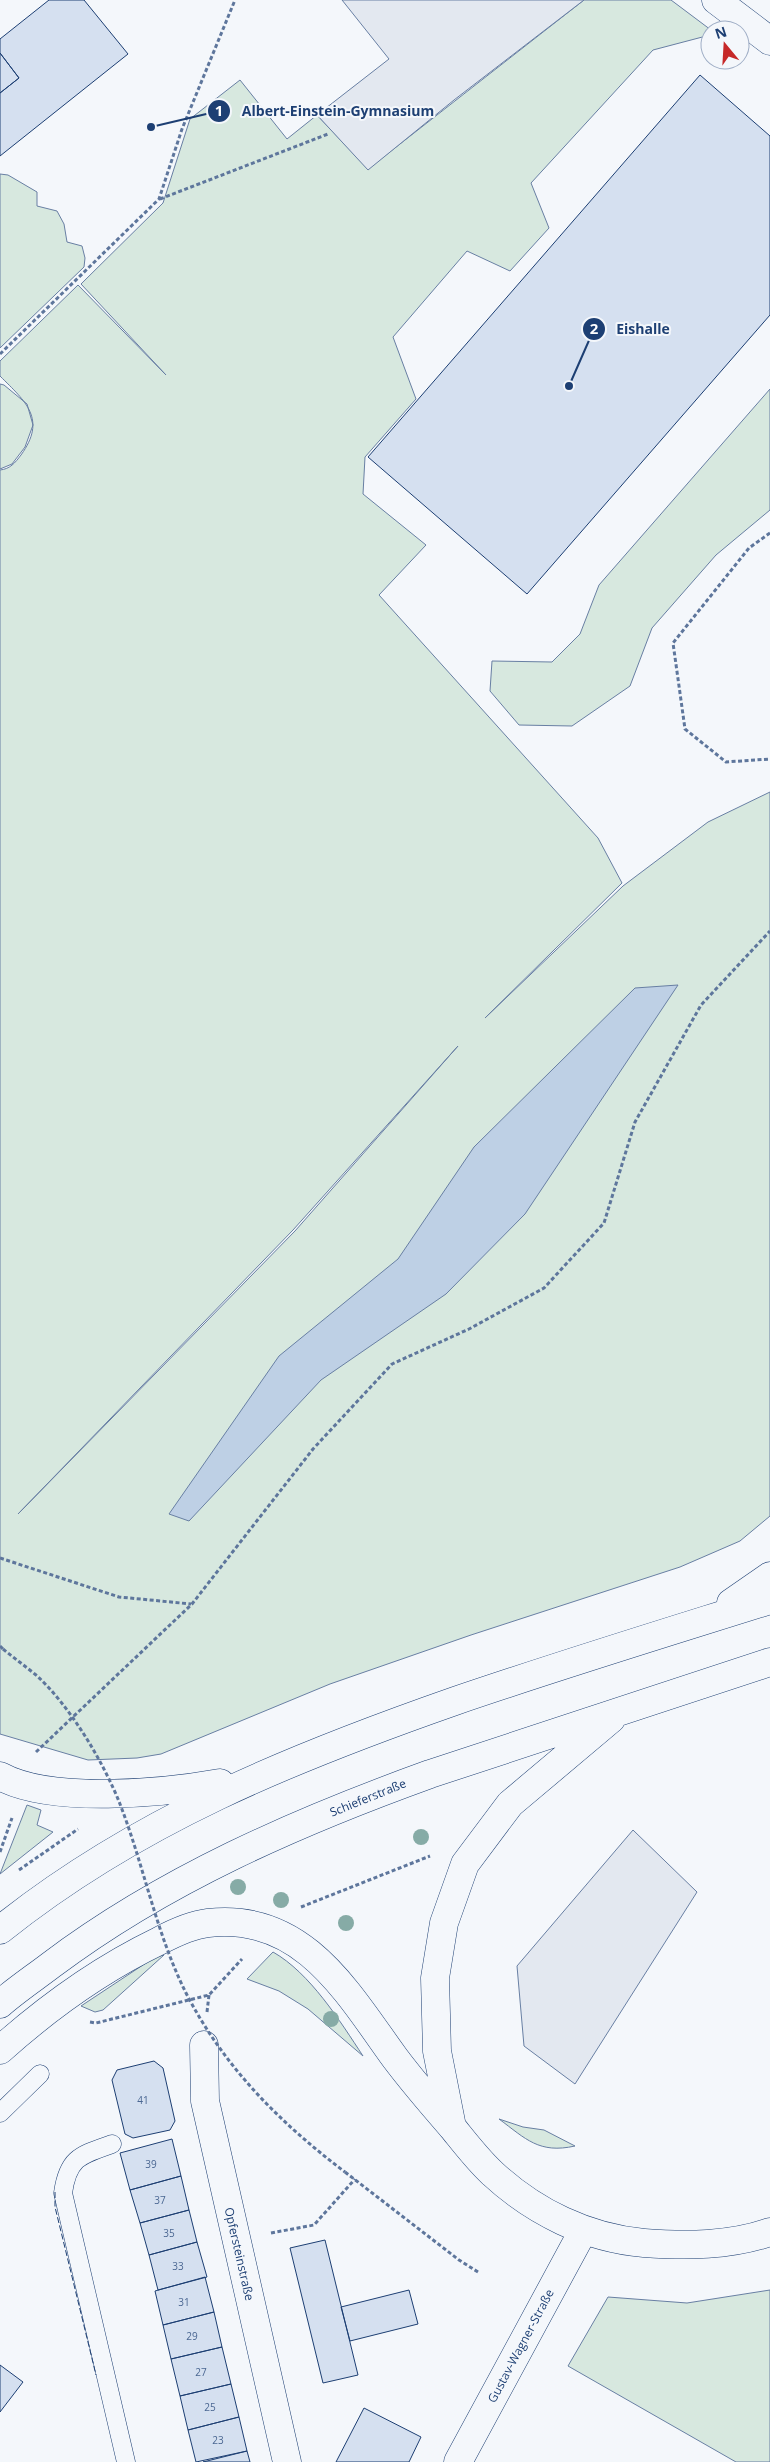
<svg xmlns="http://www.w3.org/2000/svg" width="770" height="2462" font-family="'Open Sans',sans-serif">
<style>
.green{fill:#d7e8df;stroke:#687fa3;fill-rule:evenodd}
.parking{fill:#e3e8f0;stroke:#687fa3}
.water{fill:#bed0e5;stroke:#687fa3}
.building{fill:#d5e0f0;stroke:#1d3f73}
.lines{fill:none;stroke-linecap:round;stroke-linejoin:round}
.lane-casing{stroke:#1d3f73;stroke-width:19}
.street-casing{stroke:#1d3f73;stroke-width:29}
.primary-casing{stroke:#1d3f73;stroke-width:29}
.path{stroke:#5e769c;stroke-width:3;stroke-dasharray:4 2.5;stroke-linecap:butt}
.lane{stroke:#f4f7fb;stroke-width:18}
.street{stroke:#f4f7fb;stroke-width:28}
.primary{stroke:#f4f7fb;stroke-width:28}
.path-bridge{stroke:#5e769c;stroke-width:3;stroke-dasharray:4 2.5;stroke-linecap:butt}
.fence{stroke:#1d3f73;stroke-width:1;stroke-dasharray:6 2.5;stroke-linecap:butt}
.tree{fill:#86aba6}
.labels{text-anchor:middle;stroke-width:4;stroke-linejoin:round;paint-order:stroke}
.number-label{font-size:10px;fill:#4b6792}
.street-label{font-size:12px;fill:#1d3f73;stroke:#f4f7fb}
.leader{fill:none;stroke:#1d3f73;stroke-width:2}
.callout-dot{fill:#1d3f73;stroke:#f4f7fb;stroke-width:2}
.mark-label{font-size:15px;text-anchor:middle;font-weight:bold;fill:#fff}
.callout-label{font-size:14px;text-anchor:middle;font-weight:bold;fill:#1d3f73;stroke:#f4f7fb;stroke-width:4;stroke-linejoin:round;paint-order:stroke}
</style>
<rect width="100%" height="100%" fill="#f4f7fb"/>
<path class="green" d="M584,0H671L711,30L710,35L653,50L531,183L549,228L510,271L467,251L393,337L416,399L365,457L363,494L426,545L379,595L598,838L622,883L485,1018L623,886L708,822L770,792V1516L740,1541L680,1567L471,1635L330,1684L161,1754L137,1758L88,1760L0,1734V470C10,469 15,463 21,455C47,419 26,402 0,376V361L78,285L166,375L81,284L163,203L190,119L240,80L287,139L317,115L368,169ZM458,1046L295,1231L18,1514L293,1230Z
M0,174L8,175L37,192V206L57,211L64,224L67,242L82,246L85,258L84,267L0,348Z
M0,384L4,385L27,404L33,425L25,447L12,464L0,469Z
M770,389V510L716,555L652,628L630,686L572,726L519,725L490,691L492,661L552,662L580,634L599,585Z
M27,1805L41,1810L37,1825L53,1832L0,1874Z
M273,1952C310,1973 340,2021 363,2056L308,2009L279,1991L247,1979Z
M164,1955L103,2010L95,2012L81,2006L155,1957Z
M499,2119L523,2127L544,2130L575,2146C539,2154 526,2139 499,2119Z
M770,2290V2462H736L568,2366L608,2297L687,2303Z"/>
<path class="parking" d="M342,0H584L454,100L368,170L317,115L389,59Z
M633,1830L697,1892L575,2084L524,2046L517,1966Z"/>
<path class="water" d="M678,985L525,1214L446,1294L321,1380L189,1521L169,1514L279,1356L398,1259L474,1147L635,988Z"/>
<path class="building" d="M49,0H84L128,54L0,156V93L19,78L0,53V39Z
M0,53L19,78L0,93Z
M700,75L770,136V315L527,594L368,457Z
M154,2061L163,2068L175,2121L170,2130L133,2138L125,2134L112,2080L117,2070Z
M172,2139L181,2176L130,2190L120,2153Z
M181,2176L189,2210L140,2223L130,2190Z
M189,2210L197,2242L149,2255L140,2223Z
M325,2240L358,2375L323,2383L290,2248Z
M197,2242L207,2277L158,2290L149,2255Z
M205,2277L214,2312L163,2325L155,2291Z
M409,2290L418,2324L350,2341L341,2307Z
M214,2312L222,2347L171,2359L163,2325Z
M222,2347L231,2384L180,2396L171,2359Z
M0,2365L23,2382L0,2412Z
M231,2384L239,2417L188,2430L180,2396Z
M364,2408L421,2437L409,2462H336Z
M239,2417L247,2451L196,2462L188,2430Z
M247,2451L250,2462H203Z"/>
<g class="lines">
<g class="lane-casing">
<path id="lane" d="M0,2113L40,2074
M112,2144C81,2155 68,2157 63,2193L126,2462"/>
</g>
<g class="street-casing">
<path id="street" d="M716,0L770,41
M204,2045L205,2101L287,2462
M458,2462L583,2231"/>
</g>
<g class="primary-casing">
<path id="primary" d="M731,1603L770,1576
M0,1776C51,1804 164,1793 220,1783
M0,1930C136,1821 292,1758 455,1701C560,1665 665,1633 770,1600
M0,2004C16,1990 34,1978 51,1965C164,1880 297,1822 430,1774L770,1662
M0,2050C48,2007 101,1969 159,1941C174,1933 191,1925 208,1923C303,1912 347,1992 395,2058C413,2082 432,2104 452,2127C465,2143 477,2159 492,2173C534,2212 587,2238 644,2243C686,2246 730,2246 770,2232
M452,2127L437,2051L435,1978L444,1923L465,1864L510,1804L611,1719"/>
</g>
<path class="path" d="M160,199L328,134
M0,354L159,199L182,129L235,0
M770,533L749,548L673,643L685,729L726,762L770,759
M0,1558L119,1597L191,1604
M0,1646L3,1649
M36,1752L192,1604L313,1449L392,1364L469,1329L544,1288L604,1223L635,1122L701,1005L770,931
M0,1852L12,1818
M19,1870L78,1829
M301,1907L430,1856
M207,2012L209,1995
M90,2022L96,2023L209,1995L242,1959
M345,2172L459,2260L478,2272
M271,2233L314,2225L355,2179"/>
<use href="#lane" class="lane"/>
<use href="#street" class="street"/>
<use href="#primary" class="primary"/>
<path class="path-bridge" d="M3,1649C14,1658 25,1666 36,1675C70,1706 103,1761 120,1804C144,1866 156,1933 186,1993C224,2067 280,2123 345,2172"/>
<path class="fence" d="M55,2192V2207L96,2375"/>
</g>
<g class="tree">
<circle cx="421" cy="1837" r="8"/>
<circle cx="238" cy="1887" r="8"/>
<circle cx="281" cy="1900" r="8"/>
<circle cx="346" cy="1923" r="8"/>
<circle cx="331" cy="2019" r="8"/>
</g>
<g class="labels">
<g class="number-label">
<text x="143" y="2104">41</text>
<text x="151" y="2168">39</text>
<text x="160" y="2204">37</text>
<text x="169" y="2237">35</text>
<text x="178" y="2270">33</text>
<text x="184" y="2306">31</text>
<text x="192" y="2340">29</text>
<text x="201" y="2376">27</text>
<text x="210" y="2411">25</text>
<text x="218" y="2444">23</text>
</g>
<g class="street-label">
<text transform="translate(368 1798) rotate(-22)" y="4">Schieferstraße</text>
<text transform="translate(239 2254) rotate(77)" y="4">Opfersteinstraße</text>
<text transform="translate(521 2346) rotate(-62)" y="4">Gustav-Wagner-Straße</text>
</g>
</g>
<path class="leader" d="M151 127L219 111M569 386L594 329"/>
<g class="callout-dot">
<circle cx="151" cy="127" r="5"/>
<circle cx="569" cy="386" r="5"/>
<circle cx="219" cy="111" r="12"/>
<circle cx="594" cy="329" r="12"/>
</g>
<g class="mark-label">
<text x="219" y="116">1</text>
<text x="594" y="334">2</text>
</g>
<g class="callout-label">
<text x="338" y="116">Albert-Einstein-Gymnasium</text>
<text x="643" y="334">Eishalle</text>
</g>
<g transform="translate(725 45) rotate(342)"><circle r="24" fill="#f4f7fb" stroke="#9eadc5"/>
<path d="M0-4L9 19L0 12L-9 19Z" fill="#c62828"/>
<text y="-8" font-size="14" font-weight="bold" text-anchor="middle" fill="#1d3f73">N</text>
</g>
</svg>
